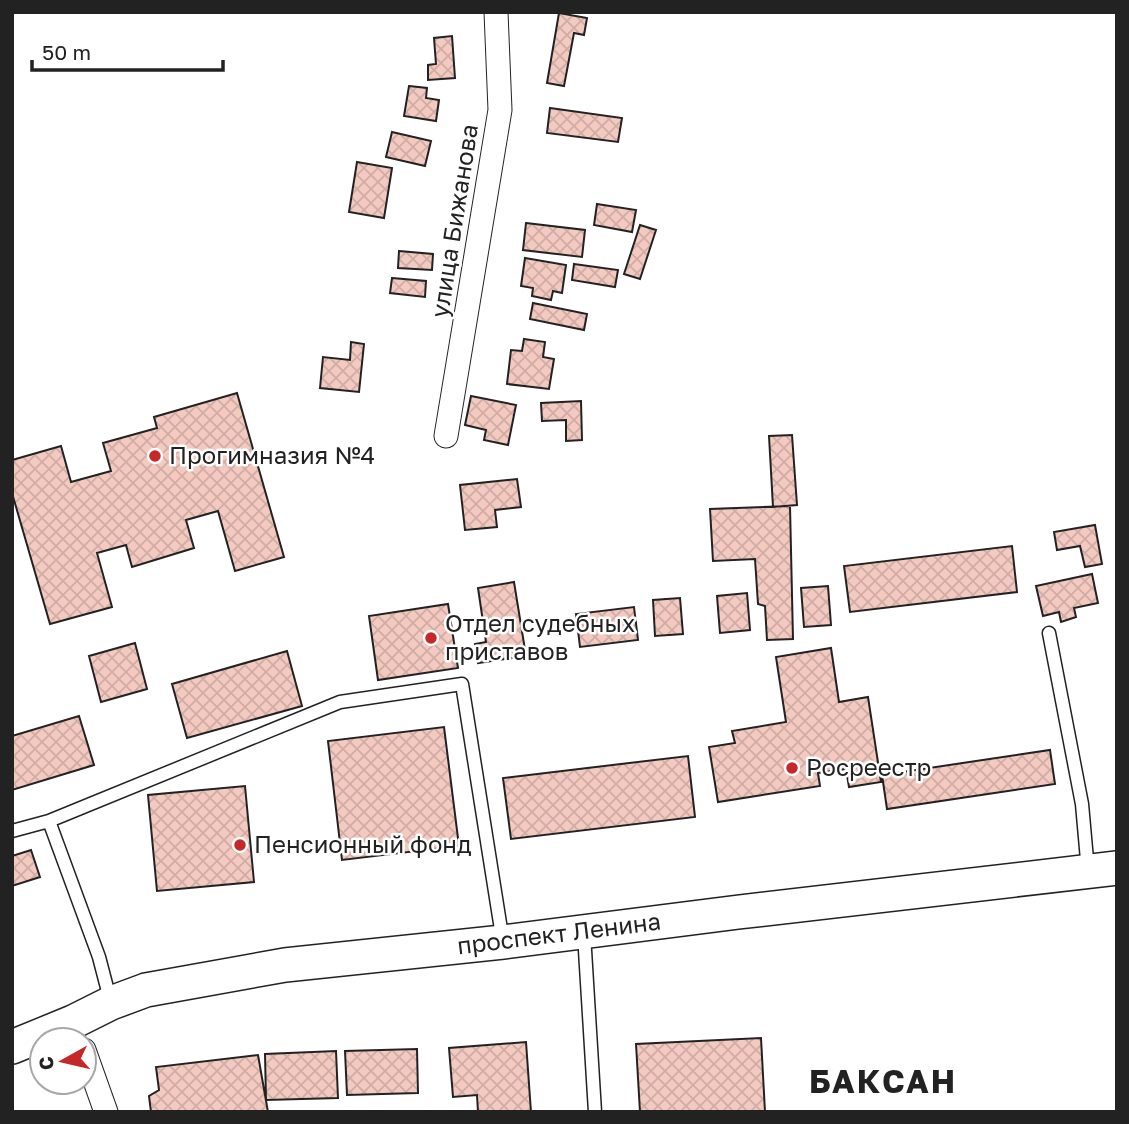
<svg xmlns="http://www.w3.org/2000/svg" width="1129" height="1124" font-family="'Golos Text',sans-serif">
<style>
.building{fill:url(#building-cross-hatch);stroke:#222;stroke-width:2}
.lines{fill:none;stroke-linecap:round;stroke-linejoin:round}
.service-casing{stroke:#222;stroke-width:15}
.minor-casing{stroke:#222;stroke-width:25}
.secondary-casing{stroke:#222;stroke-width:36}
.service{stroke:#fff;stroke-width:12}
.minor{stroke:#fff;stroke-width:23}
.secondary{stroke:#fff;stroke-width:33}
.poi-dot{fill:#c62828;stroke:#fff;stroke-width:2.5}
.labels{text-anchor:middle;stroke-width:5;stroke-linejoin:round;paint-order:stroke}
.street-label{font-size:24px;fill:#222;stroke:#fff}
.poi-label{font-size:24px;fill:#222;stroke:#fff;text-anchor:start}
.district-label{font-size:32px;font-weight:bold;letter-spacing:2px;fill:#222;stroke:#fff}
</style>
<defs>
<pattern id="building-cross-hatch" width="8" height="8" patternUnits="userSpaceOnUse" patternTransform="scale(1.75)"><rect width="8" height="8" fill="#f3c9c0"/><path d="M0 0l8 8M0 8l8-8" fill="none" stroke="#d0aca5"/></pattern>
</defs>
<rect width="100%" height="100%" fill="#fff"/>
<path class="building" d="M559,13L587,18L584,35L574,33L564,86L547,83Z
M452,36L455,78L428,80V65L436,64L434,38Z
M409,86L427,88L426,98L439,100L436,121L404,116Z
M550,108L622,118L618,142L547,133Z
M392,132L431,141L425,166L386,157Z
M357,162L392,168L384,218L349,212Z
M597,204L636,210L632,232L594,225Z
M526,223L585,230L582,257L523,250Z
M640,225L656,230L640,279L624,274Z
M399,251L433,254L432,270L398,268Z
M525,258L566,265L562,293L553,291L551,300L532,296L533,288L521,286Z
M574,264L618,270L615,287L572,280Z
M392,278L426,281L425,297L390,293Z
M533,303L587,314L584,330L530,319Z
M524,339L545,342L543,357L554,359L549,389L507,384L511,350L522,351Z
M351,342L364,344L359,392L320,388L323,357L350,360Z
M237,393L284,557L235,571L218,511L186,520L194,548L132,567L126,545L97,553L112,607L50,624L12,493V460L61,446L71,482L111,471L103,443L157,428L154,417Z
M471,396L516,405L508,445L484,440L486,430L465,425Z
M581,401L582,440L566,441V420L542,421L541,403Z
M792,435L797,505L773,507L769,436Z
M517,479L521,507L495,510L497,527L465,530L460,485Z
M790,506L793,639L767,640L765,606L758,604L755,559L713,561L710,509Z
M1095,525L1102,564L1085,567L1080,546L1057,550L1054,532Z
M1012,546L1017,592L850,612L844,566Z
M1092,574L1098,603L1074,608L1076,617L1061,622L1059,612L1043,616L1036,586Z
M514,582L526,656L478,663L475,644L486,642L478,588Z
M828,586L831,625L804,627L801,588Z
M747,593L750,630L720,633L717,596Z
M680,598L683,634L655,636L653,600Z
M448,604L458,668L378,680L369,616Z
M634,607L638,640L580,647L576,614Z
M135,643L147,689L101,702L89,656Z
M831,648L839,702L868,697L881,782L849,787L846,769L818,773L820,786L718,802L709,747L735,743L732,731L786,722L776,657Z
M287,651L302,706L187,738L172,684Z
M79,716L94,765L12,790V736Z
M444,727L459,846L342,860L328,741Z
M1050,750L1055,784L887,809L882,775Z
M688,756L695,817L511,839L503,778Z
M245,786L254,882L157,891L148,795Z
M31,850L40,877L12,886V856Z
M761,1038L765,1112H640L636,1044Z
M526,1042L531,1112H478L477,1095L453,1097L449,1048Z
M417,1049L418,1093L347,1095L345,1051Z
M336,1051L338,1098L266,1100L265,1054Z
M258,1055L268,1112H151L149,1096L159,1090L156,1067Z"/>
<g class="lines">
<g class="service-casing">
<path id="service" d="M1049,633L1082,804L1088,871
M49,821L340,702L462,684L503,942
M12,831L49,821L99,957L111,1003
M584,934L595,1112"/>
</g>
<g class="minor-casing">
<path id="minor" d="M446,436L500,110L496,12
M84,1050L106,1112"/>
</g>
<g class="secondary-casing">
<path id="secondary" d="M12,1047L73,1022L111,1003L146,990L285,965L503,942L739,912L1117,868"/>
</g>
<use href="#service" class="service"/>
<use href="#minor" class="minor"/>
<use href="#secondary" class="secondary"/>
</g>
<g class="poi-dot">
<circle cx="155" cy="456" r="7"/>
<circle cx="431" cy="638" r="7"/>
<circle cx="792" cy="768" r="7"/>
<circle cx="240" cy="845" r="7"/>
</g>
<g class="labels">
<g class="street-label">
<text transform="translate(455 221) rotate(-81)" y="8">улица Бижанова</text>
<text transform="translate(559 934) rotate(-7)" y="8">проспект Ленина</text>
</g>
<g class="poi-label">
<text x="169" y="464">Прогимназия №4</text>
<text x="445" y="632">Отдел судебных<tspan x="445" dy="28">приставов</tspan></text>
<text x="806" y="776">Росреестр</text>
<text x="254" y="853">Пенсионный фонд</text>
</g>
<g class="district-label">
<text x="883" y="1093">БАКСАН</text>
</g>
</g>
<rect width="1129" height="1124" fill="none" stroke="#222222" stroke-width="28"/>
<g transform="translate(63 1061) rotate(262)"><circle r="33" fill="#ffffff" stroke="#a7a7a7" stroke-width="2"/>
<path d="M0-5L12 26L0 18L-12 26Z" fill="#c62828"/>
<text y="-10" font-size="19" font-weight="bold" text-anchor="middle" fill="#222222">С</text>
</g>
<path d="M32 60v10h191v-10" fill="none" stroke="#222222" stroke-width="3.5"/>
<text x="42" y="60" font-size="21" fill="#222222" stroke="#ffffff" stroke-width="5" paint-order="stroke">50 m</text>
</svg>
